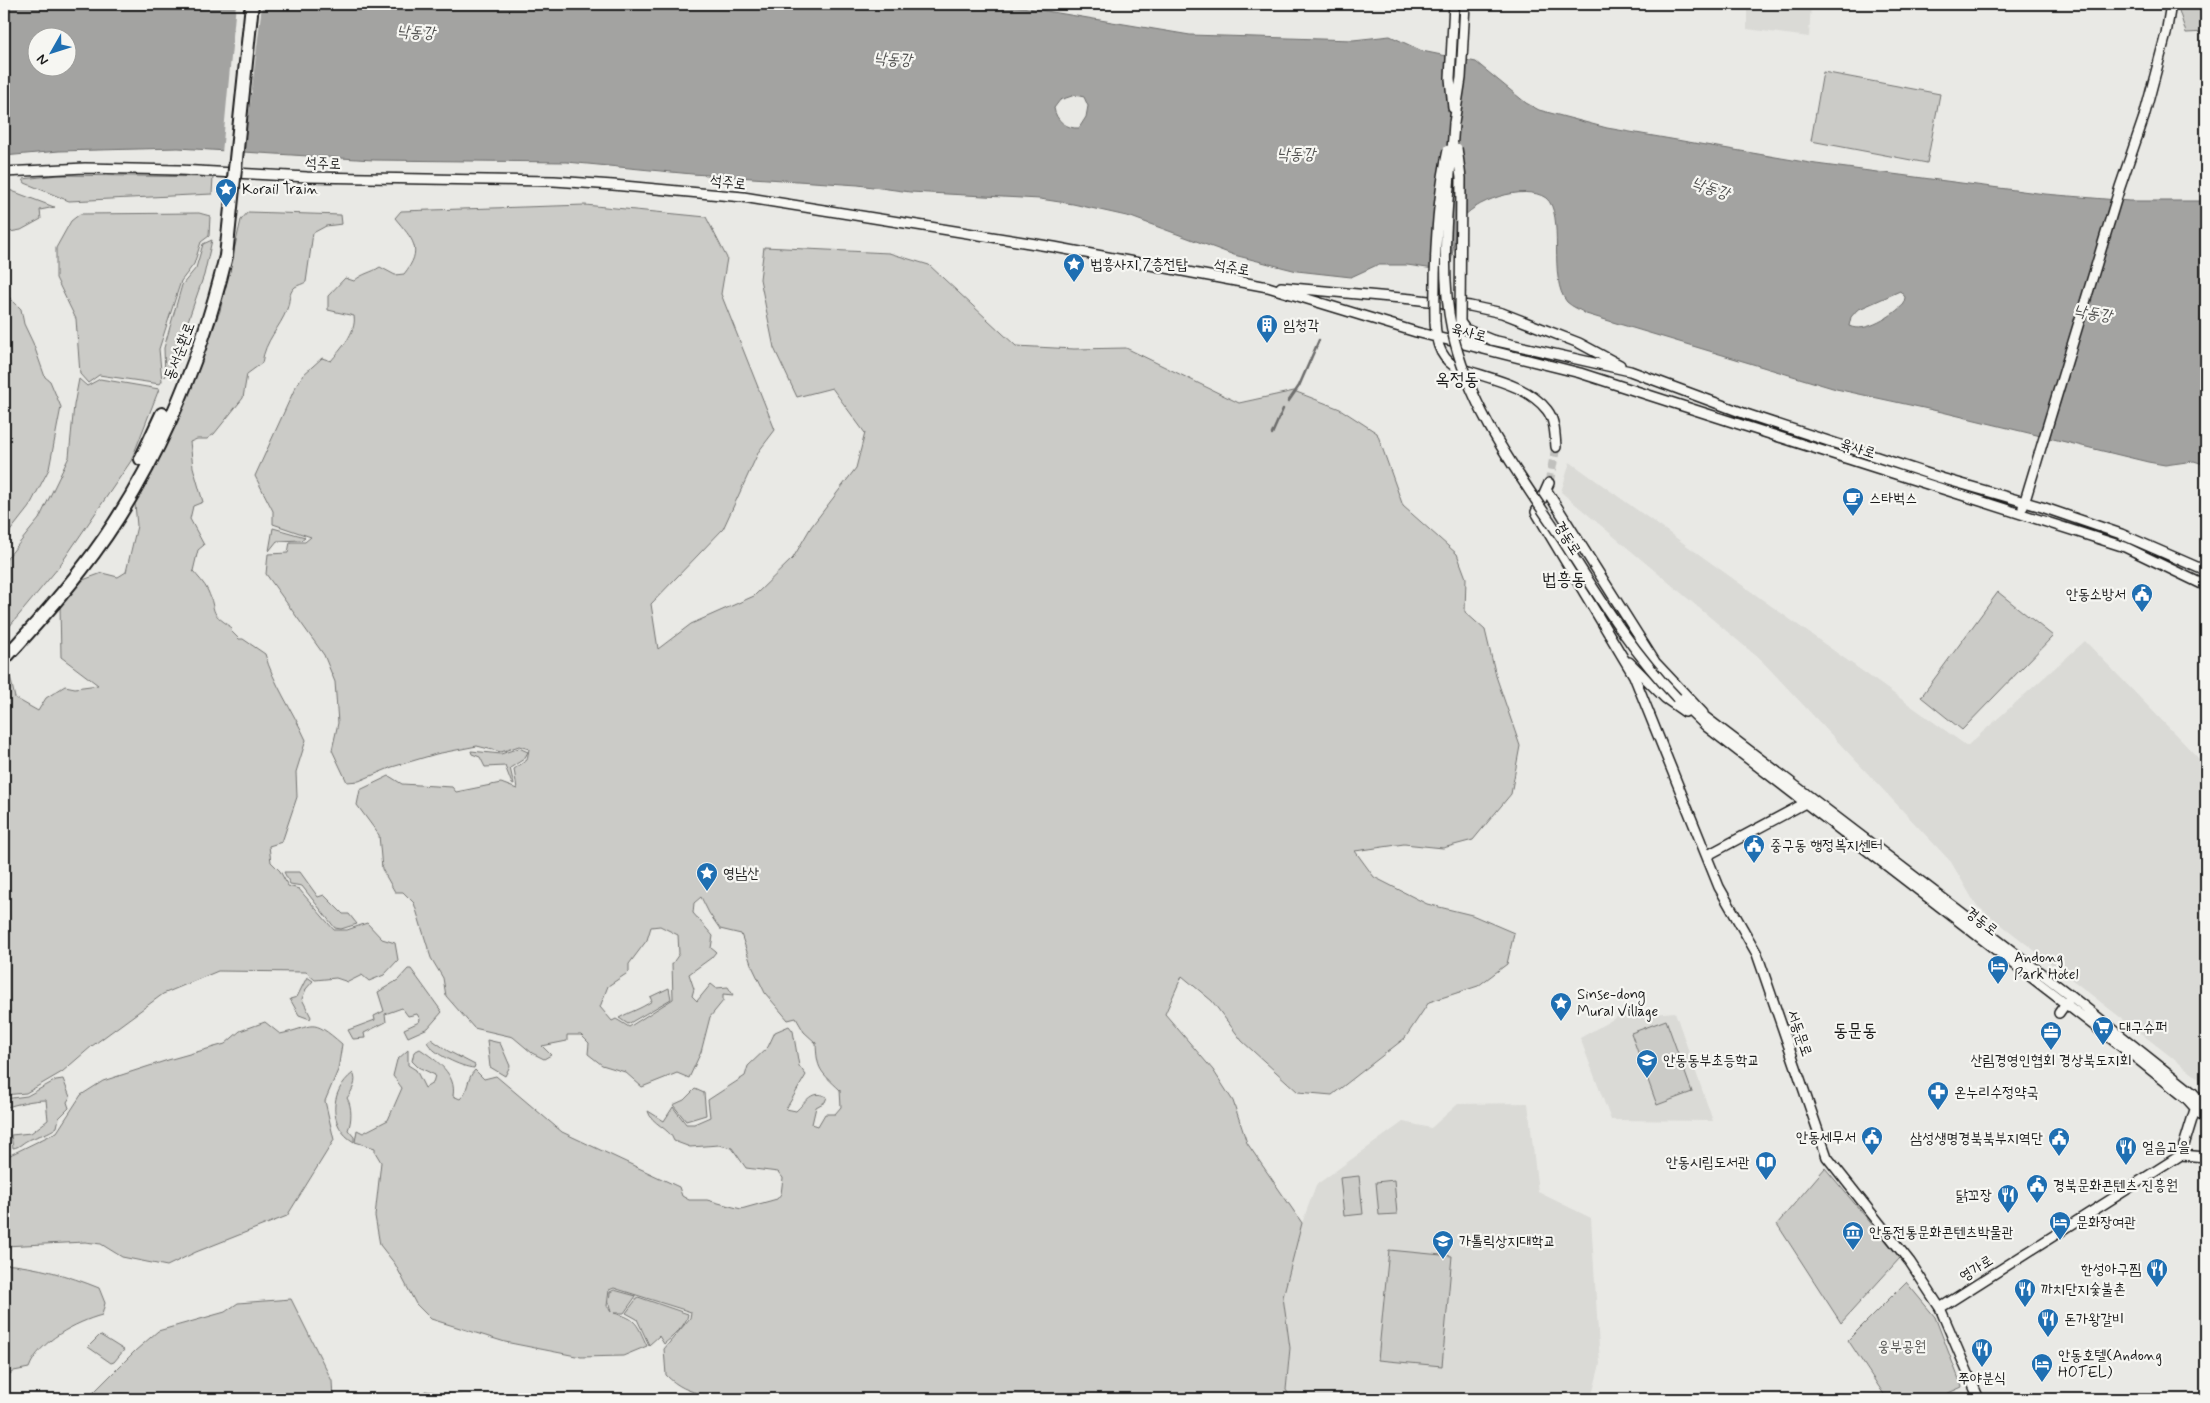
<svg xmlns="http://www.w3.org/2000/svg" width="2210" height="1403" font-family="Mynerve,'Poor Story',sans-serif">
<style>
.built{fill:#dadad6}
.green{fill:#cbcbc7;stroke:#747472;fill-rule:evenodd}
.water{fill:#a3a3a1;stroke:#6d6d6c;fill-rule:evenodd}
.pier{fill:#e9e9e5}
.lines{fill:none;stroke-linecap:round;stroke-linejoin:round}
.stream{stroke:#6d6d6c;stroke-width:2.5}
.minor-tunnel{stroke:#c0c0bd;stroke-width:9;stroke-dasharray:9 4.5;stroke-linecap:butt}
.minor-casing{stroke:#1c1c1c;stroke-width:12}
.highway-casing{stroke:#1c1c1c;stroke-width:16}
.minor{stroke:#f6f6f2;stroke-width:9}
.highway{stroke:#f6f6f2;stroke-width:12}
.minor-bridge-casing{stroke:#1c1c1c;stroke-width:12;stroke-linecap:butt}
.highway-bridge-casing{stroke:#1c1c1c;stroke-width:16;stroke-linecap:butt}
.minor-bridge{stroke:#f6f6f2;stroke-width:9}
.highway-bridge{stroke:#f6f6f2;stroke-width:12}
.labels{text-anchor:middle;stroke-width:4.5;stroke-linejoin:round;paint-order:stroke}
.street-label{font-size:15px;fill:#1c1c1c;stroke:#f6f6f2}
.poi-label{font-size:15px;fill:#1c1c1c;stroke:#f6f6f2;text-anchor:start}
.park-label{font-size:15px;fill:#51514f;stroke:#f6f6f2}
.water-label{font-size:16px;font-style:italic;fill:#525251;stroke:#f6f6f2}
.quarter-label{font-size:18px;fill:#1c1c1c;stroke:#f6f6f2}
</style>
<rect width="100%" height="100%" fill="#e9e9e5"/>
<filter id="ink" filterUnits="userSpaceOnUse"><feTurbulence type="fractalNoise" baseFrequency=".02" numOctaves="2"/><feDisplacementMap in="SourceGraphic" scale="10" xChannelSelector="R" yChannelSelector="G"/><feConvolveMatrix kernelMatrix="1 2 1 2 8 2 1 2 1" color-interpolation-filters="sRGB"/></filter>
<g filter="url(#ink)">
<path class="built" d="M1747,4H1811L1809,37L1747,29Z
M1570,462L1967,746L2085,641L2206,766V1084L1976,905L1951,862L1761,660L1561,492Z
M1675,1012L1713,1121L1611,1120L1580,1038L1617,1017Z
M1528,1103L1538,1192L1591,1218L1600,1364L1591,1399H1292L1286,1391L1290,1348L1279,1313L1302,1223L1316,1185L1403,1122L1431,1128L1458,1104Z"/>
<path class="green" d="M2177,4H2206V32L2186,33Z
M1823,72L1940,94L1927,163L1811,141Z
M58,175L213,177L212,194L69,201L25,183L23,179Z
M4,188L54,207H55L40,210L41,219L21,230L4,233Z
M585,205L706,217L727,258L721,294L775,430L759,451L723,529L651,604L658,649L691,624L754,596L793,558L811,527L856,468L865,433L832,388L797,397L774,348L760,279L764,247L889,253L929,265L1016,346L1074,349L1126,348L1239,403L1294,391L1340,409L1377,433L1403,506L1457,554L1466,578L1465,612L1485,630L1496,676L1520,746L1511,794L1473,840L1443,848L1404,844L1355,851L1374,877L1427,904L1472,915L1514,933L1507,964L1478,986L1429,1002L1405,1038L1332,1095L1298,1092L1242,1041L1212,1001L1182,976L1165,1014L1213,1070L1233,1101L1247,1143L1302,1223L1283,1297L1290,1348L1286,1390L1292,1399H748C717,1396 688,1398 666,1375L664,1349L690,1318L691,1312L614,1288L609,1290L607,1306L611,1312L609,1304L610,1292L614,1290L636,1296L624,1313H614C638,1319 637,1325 647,1346L623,1356L581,1357L505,1342L431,1319L416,1304L395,1264L380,1245L375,1216L381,1162L375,1152V1148L355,1142L357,1130L363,1133L388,1120L402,1088L393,1076L397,1060L408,1050V1065L416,1070L425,1088L433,1083L435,1075L418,1067L412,1061L414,1052L420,1049C436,1060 457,1074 453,1096L460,1099C469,1091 466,1079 475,1070L484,1079L496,1076L562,1132L679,1187L682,1196L689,1200H707L741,1209L777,1199L781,1194L783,1178L778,1172L746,1168L732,1148L719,1145L690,1147L674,1141C670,1128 651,1124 648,1111L664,1121L673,1107L686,1124H694L710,1117L708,1100L745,1076L748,1066L768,1047L775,1032L789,1026L793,1031L799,1066L806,1075L786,1109L796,1111C807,1101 811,1089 827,1097L825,1102L816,1107L812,1124L818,1126L825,1114H835L841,1107L840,1090C820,1071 817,1070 816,1043L804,1032L796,1018L788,1020L765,993L751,964L741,934L720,929L709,913L701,897L694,903L693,913L713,936L711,948L716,952L711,958L689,974L694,989L692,996L697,1001L711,984L716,988L728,987L733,995L723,994V1001L710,1017L701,1052L689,1078L677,1073L642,1087L625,1072L602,1065L588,1054L589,1043L581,1035H567V1041L542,1046L551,1055L544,1059L532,1053L513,1037L474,1028L446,996L443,978L431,958L414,903L403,892H395L382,869L379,835L357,805L360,790L389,776L402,784L452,787L456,792L501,783L517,789L514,769L527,760L529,749L519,746L501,752L477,746L436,754L392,767L359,781L347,782L332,750L338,723L335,682L324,655L266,574L268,554L288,553L290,542H305L311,537L273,524V511L255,476L295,388L303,375L322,358L331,361C340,350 357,332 354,316L328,310V296L345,278L354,281C363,273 371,273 380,267L395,275L404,274C424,249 413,240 395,218L401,211ZM660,926L678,935L679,954L672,964L673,999L629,1027L616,1019L612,1021L600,1007L608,986L629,972V964L647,940L651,927Z
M248,212L341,215L342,224L326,226L313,233L306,282C303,284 298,285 295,287C288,293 290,302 287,309C280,328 265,340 262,363L247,374L243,398L214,434L207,439H197L190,442L193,467L203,502L193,506L190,519L204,545L198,550L193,571C198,577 205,584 208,591C217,611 208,612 230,626L231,631L239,639H243L265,654C273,683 293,711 306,740L296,772L297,797L282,842L269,846L271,862L280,871L288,886L299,889L334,930H347L367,923L382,939L395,943L398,960L384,975L369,981L362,975L348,982L336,978L315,980L306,972L218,971L163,994L92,1046L62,1072L26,1093L4,1095V687L10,676L15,698L38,711L46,698L65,686L75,688L98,685L61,657L60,605L83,580L102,573L118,577L126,572L137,526L135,504L186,397L220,311L241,220Z
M199,213L210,216L209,236L201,242L194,264L181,281L159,349L162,381L160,384L99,375L88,383L80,374L76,319L56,278V248L71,221L80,214Z
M212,240L204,275L173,364L165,377L164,348L182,285L196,268L203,244Z
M4,292L21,309L24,324L33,343L45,377L50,381L61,407L49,469L29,507L4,539Z
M79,379L87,386L100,379L159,389L131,461L58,568L4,633V562L39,519L69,457L74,405Z
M273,528L305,537L301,540L277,541L269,551Z
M1998,592L2053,636L1962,730L1921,697Z
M519,748L528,752L524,759L510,768L514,785L512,784L505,766L485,767L480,757L472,754L471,751L501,754Z
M284,872H300L318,897L324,895L343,914H349L357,924L341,929L335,928L302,886L290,884Z
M408,969H411L442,1012L428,1028L408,1037L404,1029L419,1022L420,1019L417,1014L408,1016L402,1008L385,1014L386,1022L364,1033L365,1038L353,1039L348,1030L375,1020L374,1016L384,1011L378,992L398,980Z
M307,977L313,981L306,989L302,999L311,1017L310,1019L299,1015L290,999L297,997Z
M669,988L671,999L628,1024L619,1018C631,1011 639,1010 652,1001L650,997Z
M1666,1020L1692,1092L1657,1105L1631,1033Z
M265,1022L280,1034C315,1027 310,1016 342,1044L338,1070L325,1101L334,1140L287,1216L196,1252L167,1266L122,1257L101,1244L85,1242L4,1246V1158L57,1132L81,1095L103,1081L168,1060L225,1044L240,1031Z
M431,1039L448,1051L475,1065L474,1068C461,1067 433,1054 427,1042Z
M487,1040L500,1043L510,1066L505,1076L490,1067Z
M353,1073C358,1081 352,1091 347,1098C352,1106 352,1121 348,1130L354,1137V1142C328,1127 329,1091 353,1073Z
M63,1079L70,1097L67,1102L69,1108L59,1118L57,1127C48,1134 40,1135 31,1139C23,1141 21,1147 13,1148L11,1135L31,1133L48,1120L46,1100C32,1100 17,1104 4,1108V1099L27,1096L56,1080Z
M695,1089L704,1093L706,1115L686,1121L673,1105L684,1100Z
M1825,1168L1900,1258L1841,1323L1777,1224Z
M1359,1176L1363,1214L1344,1216L1340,1178Z
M1394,1180L1397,1214L1379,1215L1376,1182Z
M1389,1250L1452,1256L1442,1366L1378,1360Z
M4,1264C38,1267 67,1275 99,1288L105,1303L102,1315C76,1322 39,1341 29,1368L14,1371L4,1378Z
M1906,1282L1935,1317L1962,1387L1935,1399H1887L1848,1340Z
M638,1297L688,1314C687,1325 672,1337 664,1344L659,1336L649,1345L637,1319L626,1313Z
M291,1299L332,1381L333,1399H87L135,1351L158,1331L225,1312L238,1303Z
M100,1335L124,1350L114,1362L111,1363L88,1347Z
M425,1391L482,1399H420Z"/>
<path class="water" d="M4,4H1004L1190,35L1353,40L1390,36L1422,51L1476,62L1526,103L1539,110L1607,128L1816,164L2045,194L2129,201H2206V465L2194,461L2165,465L2148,462L1942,412L1836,389L1586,314C1581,310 1572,307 1567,302C1547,279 1566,214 1546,198C1525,183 1471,201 1460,222C1454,233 1453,251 1451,264L1441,270L1407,265H1377L1351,277L1297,271L1234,255L1131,217L1073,204L1040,199L910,192L858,185L692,174L567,162L373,160L178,148L59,151L4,156ZM38,38H68V68H38ZM1075,95L1084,97L1088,106L1086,117L1079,128C1067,129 1056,121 1054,108L1060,100ZM1900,291L1905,297L1904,304C1893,315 1866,334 1849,326L1851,317L1857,310Z"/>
<path class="pier" d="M236,4H262L244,155L222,153Z"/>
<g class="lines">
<path class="stream" d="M1288,402L1299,386L1319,340
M1272,434L1283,409"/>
<path class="minor-tunnel" d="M1549,483L1556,447"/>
<g class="minor-casing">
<path id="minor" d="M1453,108L1450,78L1454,4
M1454,123L1461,78L1465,4
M4,172L85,168L179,170L307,177L554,181L613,185L743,197L1054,247L1268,287L1416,332L1580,373L1748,427L2125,547L2206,586
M1281,287L1412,299L1470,306L1502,313L1579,343L1620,365
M1435,321C1436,339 1438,355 1454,366C1484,378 1526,383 1547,410C1555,420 1555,435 1556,447
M1453,338L1492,340L1630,371L1746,414L1941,478L2042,507L2121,534L2206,571
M1549,483L1536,512L1634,676L1719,887L1757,954L1827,1157L1910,1262L1940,1308L1979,1399
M1547,491L1655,662L1703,713
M2023,507L2120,187L2144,117L2166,34L2171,4
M1629,662L1665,698L1685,712
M1677,698L1707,727L2140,1061L2187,1099L2206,1120
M1696,710L2071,996L2193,1093L2206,1108
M1708,855L1809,801
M2059,1013L2069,999
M2181,1155L2206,1157
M1940,1308L2181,1155L2197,1103"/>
</g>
<g class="highway-casing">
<path id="highway" d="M141,459L162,414
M4,659C30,631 57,601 81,570C151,481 200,365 226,256"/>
</g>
<use href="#minor" class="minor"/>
<use href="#highway" class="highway"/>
<g class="minor-bridge-casing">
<path id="minor-bridge" d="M1454,123C1450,188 1438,265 1452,330C1469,409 1518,473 1562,539C1597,594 1631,651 1677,698
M1457,148L1461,178L1460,322L1465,329L1492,340
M1435,321C1434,264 1436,205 1448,150"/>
</g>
<g class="highway-bridge-casing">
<path id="highway-bridge" d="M226,256L252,4"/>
</g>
<use href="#minor-bridge" class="minor-bridge"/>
<use href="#highway-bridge" class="highway-bridge"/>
</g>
</g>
<defs>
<g id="sight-pin" transform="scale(1.125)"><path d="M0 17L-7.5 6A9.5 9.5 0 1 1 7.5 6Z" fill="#1f6fb2" stroke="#f6f6f2"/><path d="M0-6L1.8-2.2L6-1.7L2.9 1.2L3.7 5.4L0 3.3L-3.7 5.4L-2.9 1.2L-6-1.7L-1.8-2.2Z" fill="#fff"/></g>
<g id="building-pin" transform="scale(1.125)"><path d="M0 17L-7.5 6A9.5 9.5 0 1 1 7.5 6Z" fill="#1f6fb2" stroke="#f6f6f2"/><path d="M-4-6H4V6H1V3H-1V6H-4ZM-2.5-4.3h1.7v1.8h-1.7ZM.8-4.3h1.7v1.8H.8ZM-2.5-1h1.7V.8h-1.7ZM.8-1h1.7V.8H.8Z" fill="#fff"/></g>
<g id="cafe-pin" transform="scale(1.125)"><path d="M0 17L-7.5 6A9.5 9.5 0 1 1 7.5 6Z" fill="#1f6fb2" stroke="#f6f6f2"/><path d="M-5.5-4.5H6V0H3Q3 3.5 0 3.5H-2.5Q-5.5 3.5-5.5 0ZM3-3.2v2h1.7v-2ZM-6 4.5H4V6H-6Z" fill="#fff"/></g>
<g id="civic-pin" transform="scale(1.125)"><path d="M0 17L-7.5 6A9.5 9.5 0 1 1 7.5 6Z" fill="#1f6fb2" stroke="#f6f6f2"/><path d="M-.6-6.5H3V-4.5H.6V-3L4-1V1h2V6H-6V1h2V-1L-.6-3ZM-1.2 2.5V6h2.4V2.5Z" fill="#fff"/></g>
<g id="hotel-pin" transform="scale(1.125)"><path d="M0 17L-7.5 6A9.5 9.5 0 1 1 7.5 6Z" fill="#1f6fb2" stroke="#f6f6f2"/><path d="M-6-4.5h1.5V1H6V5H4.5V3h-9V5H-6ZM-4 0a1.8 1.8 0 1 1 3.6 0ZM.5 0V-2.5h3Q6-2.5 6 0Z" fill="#fff"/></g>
<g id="supermarket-pin" transform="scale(1.125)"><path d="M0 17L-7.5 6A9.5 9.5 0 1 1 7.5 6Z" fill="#1f6fb2" stroke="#f6f6f2"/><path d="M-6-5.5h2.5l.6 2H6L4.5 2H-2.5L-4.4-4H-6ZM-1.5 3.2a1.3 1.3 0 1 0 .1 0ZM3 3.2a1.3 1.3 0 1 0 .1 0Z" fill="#fff"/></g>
<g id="office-pin" transform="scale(1.125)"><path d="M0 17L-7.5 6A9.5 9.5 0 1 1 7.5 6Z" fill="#1f6fb2" stroke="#f6f6f2"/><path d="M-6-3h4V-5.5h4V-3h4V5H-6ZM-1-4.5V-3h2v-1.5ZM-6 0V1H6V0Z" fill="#fff"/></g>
<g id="school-pin" transform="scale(1.125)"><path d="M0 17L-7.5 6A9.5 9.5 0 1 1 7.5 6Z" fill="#1f6fb2" stroke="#f6f6f2"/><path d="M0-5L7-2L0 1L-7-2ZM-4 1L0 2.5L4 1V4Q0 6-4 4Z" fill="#fff"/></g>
<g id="pharmacy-pin" transform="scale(1.125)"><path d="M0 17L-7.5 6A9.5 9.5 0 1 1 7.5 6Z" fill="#1f6fb2" stroke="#f6f6f2"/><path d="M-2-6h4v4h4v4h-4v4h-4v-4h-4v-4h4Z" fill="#fff"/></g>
<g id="restaurant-pin" transform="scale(1.125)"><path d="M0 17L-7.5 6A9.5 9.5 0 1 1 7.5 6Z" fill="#1f6fb2" stroke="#f6f6f2"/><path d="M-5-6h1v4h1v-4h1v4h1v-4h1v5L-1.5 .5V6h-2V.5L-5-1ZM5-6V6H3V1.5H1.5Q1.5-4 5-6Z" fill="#fff"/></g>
<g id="library-pin" transform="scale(1.125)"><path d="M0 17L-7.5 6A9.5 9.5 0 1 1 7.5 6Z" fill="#1f6fb2" stroke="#f6f6f2"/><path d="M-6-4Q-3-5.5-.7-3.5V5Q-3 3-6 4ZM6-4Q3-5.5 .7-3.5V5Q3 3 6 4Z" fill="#fff"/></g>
<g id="museum-pin" transform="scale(1.125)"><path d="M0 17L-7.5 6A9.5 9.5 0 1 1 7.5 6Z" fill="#1f6fb2" stroke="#f6f6f2"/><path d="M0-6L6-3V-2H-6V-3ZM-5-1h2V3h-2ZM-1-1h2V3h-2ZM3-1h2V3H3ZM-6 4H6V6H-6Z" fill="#fff"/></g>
<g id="university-pin" transform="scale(1.125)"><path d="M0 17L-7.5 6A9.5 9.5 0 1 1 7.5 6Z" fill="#1f6fb2" stroke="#f6f6f2"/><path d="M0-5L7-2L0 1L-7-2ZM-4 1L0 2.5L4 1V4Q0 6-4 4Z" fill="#fff"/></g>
</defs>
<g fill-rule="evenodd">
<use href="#sight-pin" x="226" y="189"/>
<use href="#sight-pin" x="1074" y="264"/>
<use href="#building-pin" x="1267" y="325"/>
<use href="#cafe-pin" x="1853" y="498"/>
<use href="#civic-pin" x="2142" y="594"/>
<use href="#civic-pin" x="1754" y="845"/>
<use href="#sight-pin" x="707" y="873"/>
<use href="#hotel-pin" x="1998" y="966"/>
<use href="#sight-pin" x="1561" y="1003"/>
<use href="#supermarket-pin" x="2103" y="1027"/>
<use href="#office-pin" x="2051" y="1032"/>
<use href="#school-pin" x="1647" y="1060"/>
<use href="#pharmacy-pin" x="1938" y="1092"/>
<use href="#civic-pin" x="1872" y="1137"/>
<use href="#civic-pin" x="2059" y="1138"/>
<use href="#restaurant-pin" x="2126" y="1147"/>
<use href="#library-pin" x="1766" y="1162"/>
<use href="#civic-pin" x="2037" y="1185"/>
<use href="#restaurant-pin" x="2008" y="1195"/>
<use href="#hotel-pin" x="2060" y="1222"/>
<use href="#museum-pin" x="1853" y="1232"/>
<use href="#university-pin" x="1443" y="1241"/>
<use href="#restaurant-pin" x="2157" y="1269"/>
<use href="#restaurant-pin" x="2025" y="1289"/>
<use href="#restaurant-pin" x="2048" y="1319"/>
<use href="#restaurant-pin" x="1982" y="1349"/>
<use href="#hotel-pin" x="2042" y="1364"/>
</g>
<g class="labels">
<g class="street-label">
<text transform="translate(323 163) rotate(2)" y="5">석주로</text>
<text transform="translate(728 182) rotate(7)" y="5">석주로</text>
<text transform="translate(1232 267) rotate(10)" y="5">석주로</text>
<text transform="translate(1469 332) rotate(15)" y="5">육사로</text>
<text transform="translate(179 351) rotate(-69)" y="5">동서순환로</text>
<text transform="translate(1858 448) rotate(18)" y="5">육사로</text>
<text transform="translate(1568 538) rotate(58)" y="5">경동로</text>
<text transform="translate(1982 921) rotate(38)" y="5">경동로</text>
<text transform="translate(1800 1033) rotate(71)" y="5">서동문로</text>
<text transform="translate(1976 1268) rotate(-32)" y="5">영가로</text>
</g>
<g class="poi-label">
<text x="242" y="194">Korail Train</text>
<text x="1090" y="269">법흥사지 7층전탑</text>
<text x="1283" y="330">임청각</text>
<text x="1869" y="503">스타벅스</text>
<text x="2126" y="599" text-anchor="end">안동소방서</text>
<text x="1770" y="850">중구동 행정복지센터</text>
<text x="723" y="878">영남산</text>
<text x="2014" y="962">Andong<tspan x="2014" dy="17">Park Hotel</tspan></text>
<text x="1577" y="999">Sinse-dong<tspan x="1577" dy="17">Mural Village</tspan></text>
<text x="2119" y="1032">대구슈퍼</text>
<text x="1663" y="1065">안동동부초등학교</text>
<text x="2051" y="1065" text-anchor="middle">산림경영인협회 경상북도지회</text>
<text x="1954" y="1097">온누리수정약국</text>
<text x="1856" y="1142" text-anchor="end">안동세무서</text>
<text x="2043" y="1143" text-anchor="end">삼성생명경북북부지역단</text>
<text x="2142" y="1152">얼음고을</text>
<text x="1750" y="1167" text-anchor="end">안동시립도서관</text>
<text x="2053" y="1190">경북문화콘텐츠 진흥원</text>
<text x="1992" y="1200" text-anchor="end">닭꼬장</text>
<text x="2076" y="1227">문화장여관</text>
<text x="1869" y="1237">안동전통문화콘텐츠박물관</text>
<text x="1459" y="1246">가톨릭상지대학교</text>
<text x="2141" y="1274" text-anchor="end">한성아구찜</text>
<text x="2041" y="1294">까치단지숯불촌</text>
<text x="2064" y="1324">돈가왕갈비</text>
<text x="2058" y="1360">안동호텔(Andong<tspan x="2058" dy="17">HOTEL)</tspan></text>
<text x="1982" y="1383" text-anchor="middle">쭈야분식</text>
</g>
<g class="park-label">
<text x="1902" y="1351">웅부공원</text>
</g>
<g class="water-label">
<text transform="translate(416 31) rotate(3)" y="6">낙동강</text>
<text transform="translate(893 58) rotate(3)" y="6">낙동강</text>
<text x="1296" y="159">낙동강</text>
<text transform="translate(1711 187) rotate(19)" y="6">낙동강</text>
<text transform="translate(2093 312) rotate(9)" y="6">낙동강</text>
</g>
<g class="quarter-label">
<text x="1457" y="385">옥정동</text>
<text x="1564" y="585">법흥동</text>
<text x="1855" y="1036">동문동</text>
</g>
</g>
<rect width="2210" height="1403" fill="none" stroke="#f6f6f2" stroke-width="20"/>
<rect x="10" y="10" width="2190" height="1383" fill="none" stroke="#1c1c1c" stroke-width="2" filter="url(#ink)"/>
<g transform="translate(52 52) rotate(231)"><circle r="24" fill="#f6f6f2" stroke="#9f9f9c"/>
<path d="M0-4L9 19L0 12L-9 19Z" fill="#1f6fb2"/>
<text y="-8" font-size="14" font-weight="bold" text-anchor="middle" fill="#1c1c1c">N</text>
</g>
</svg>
